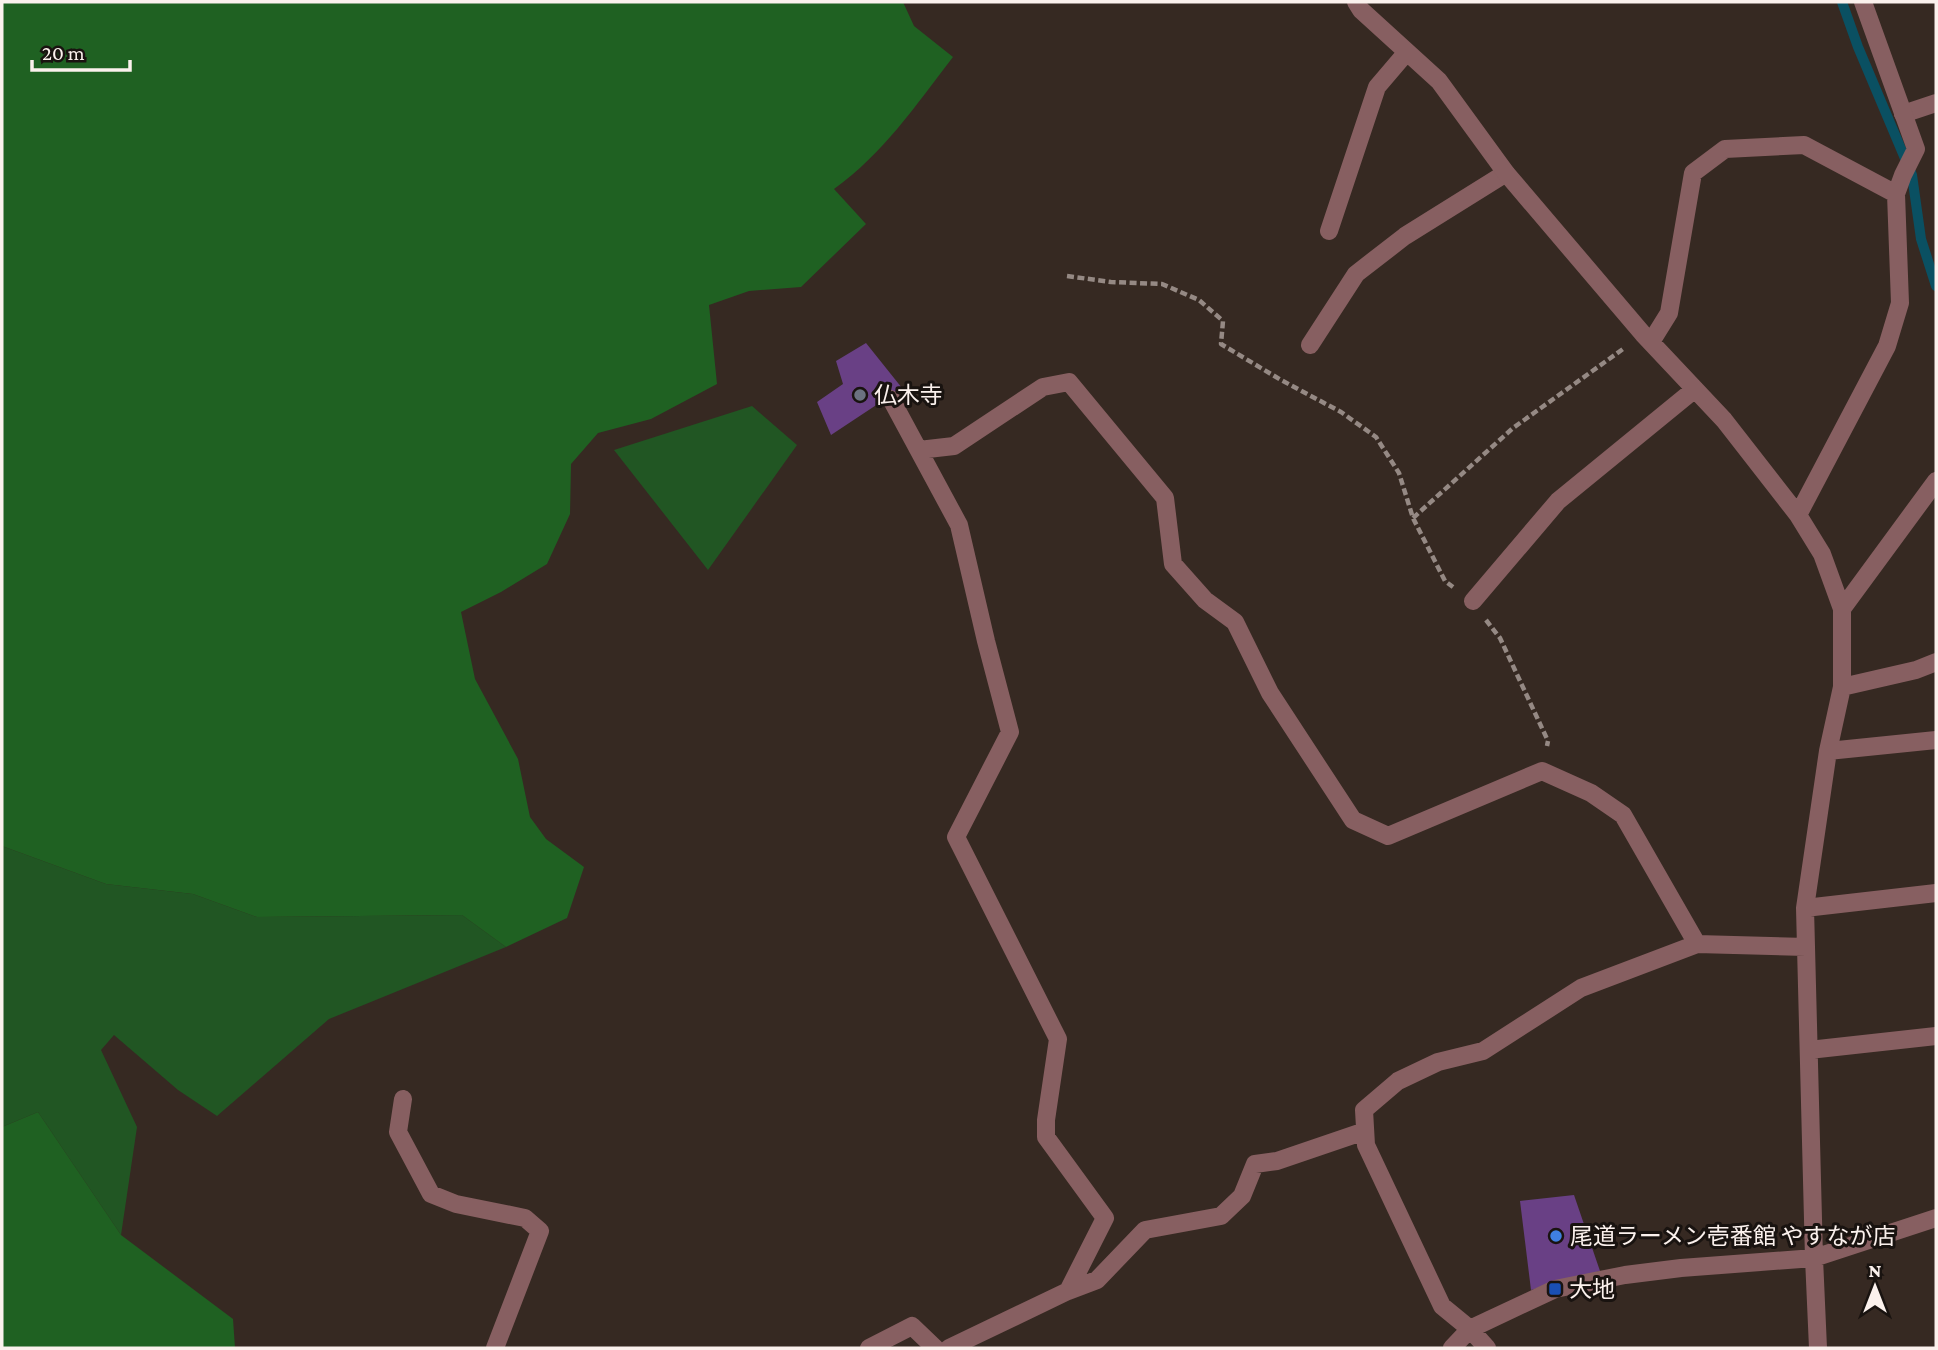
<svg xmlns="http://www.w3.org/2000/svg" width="1938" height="1350" font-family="'Crimson Pro','Noto Sans JP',serif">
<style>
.green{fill:#215623}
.forest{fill:#1f6122}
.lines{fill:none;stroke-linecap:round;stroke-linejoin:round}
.stream{stroke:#0a5062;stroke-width:10}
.building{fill:#694085}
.path{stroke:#958984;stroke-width:4.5;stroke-dasharray:7 3.5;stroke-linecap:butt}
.service{stroke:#875f61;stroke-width:18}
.minor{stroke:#875f61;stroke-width:18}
.worship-dot{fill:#6b7280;stroke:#191310;stroke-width:2.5}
.shop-dot{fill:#3f7fe0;stroke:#191310;stroke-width:2.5}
.transit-dot{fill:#1a4fb4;stroke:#191310;stroke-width:2.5}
.labels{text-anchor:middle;stroke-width:6;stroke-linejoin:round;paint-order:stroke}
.poi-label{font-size:23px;fill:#fbf1ed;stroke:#191310;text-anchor:start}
</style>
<rect width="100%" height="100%" fill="#362922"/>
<path class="green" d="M752,406L797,445L708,570L614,450Z
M2,846L106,884L193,894L257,917L462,915L506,947L329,1019L217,1116L178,1090L114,1035L101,1050L137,1127L121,1235L38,1112L2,1127Z"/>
<path class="forest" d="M2,2H903L914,26L953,57C916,105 883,154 834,189L866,224L801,287L749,291L709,305L717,384L651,419L598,433L571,464L570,514L547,564L501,592L461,612L475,679L518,759L530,817L546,839L584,867L567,918L506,947L462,915L257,917L193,894L106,884L2,846Z
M38,1112L121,1235L233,1319L235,1348H2V1127Z"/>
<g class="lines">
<path class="stream" d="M1842,2L1858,47L1912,175L1921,239L1936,286"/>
</g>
<path class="building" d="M866,343L902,388L831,435L817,402L843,384L836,361Z
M1574,1195L1600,1271L1531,1290L1520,1201Z"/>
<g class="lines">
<path class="path" d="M1067,276L1111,282L1162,284L1199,300L1223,321L1221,344L1281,380L1341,412L1376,437L1399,473L1413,518L1445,581L1453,587
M1413,518L1513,428L1623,349
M1486,620L1500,638L1548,741L1547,746"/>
<path class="service" d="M1903,114L1936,103
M1310,345L1356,274L1405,236L1506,173"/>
<path class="minor" d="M1356,2L1361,10L1439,81L1506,173L1643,334L1724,420L1798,515L1822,554L1842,609V687L1828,751L1805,908L1814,1258L1818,1348
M1329,231L1377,87L1406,53
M1651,342L1669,313L1693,173L1725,149L1804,145L1896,194
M891,399L959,525L986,641L1010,732L956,837L1058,1039L1046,1120V1137L1105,1218L1068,1291L949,1348
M919,450L954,446L1043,387L1069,382L1165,498L1173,564L1205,600L1235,622L1270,693L1353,820L1388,836L1542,771L1591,793L1623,815L1697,944
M1798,515L1887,346L1900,303L1896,194L1903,175L1916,149L1863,2
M1473,601L1558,501L1695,389
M1842,609L1936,481
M1842,687L1916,670L1936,662
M1828,751L1936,740
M1805,908L1936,893
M1809,1050L1936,1036
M403,1099L398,1132L431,1194L456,1204L525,1218L540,1231L495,1348
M1068,1291L1097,1280L1145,1230L1221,1216L1242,1196L1255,1164L1277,1161L1365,1131
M869,1348L912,1326L935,1348
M1452,1348L1470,1329L1555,1289L1625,1275L1681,1268L1814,1258L1936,1218
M1487,1348L1470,1329L1442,1306L1366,1145L1364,1110L1398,1081L1438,1062L1483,1051L1581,988L1697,944L1806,947"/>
</g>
<circle class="worship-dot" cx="860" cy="395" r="7"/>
<circle class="shop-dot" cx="1556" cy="1236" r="7"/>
<rect class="transit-dot" x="1548" y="1282" width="14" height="14" rx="3.5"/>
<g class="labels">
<g class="poi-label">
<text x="874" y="403">仏木寺</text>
<text x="1570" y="1244">尾道ラーメン壱番館 やすなが店</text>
<text x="1569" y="1297">大地</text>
</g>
</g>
<rect width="1938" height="1350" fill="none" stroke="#fbf1ed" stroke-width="7"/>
<g transform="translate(1875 1287)" stroke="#191310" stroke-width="5" paint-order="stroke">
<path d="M0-5L12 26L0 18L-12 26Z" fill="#fbf1ed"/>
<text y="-10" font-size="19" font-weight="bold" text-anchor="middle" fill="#fbf1ed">N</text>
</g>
<path d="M32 60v10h98v-10" fill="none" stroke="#fbf1ed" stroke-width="3.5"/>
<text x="42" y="60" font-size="21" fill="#fbf1ed" stroke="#191310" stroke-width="5" paint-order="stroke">20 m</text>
</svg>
